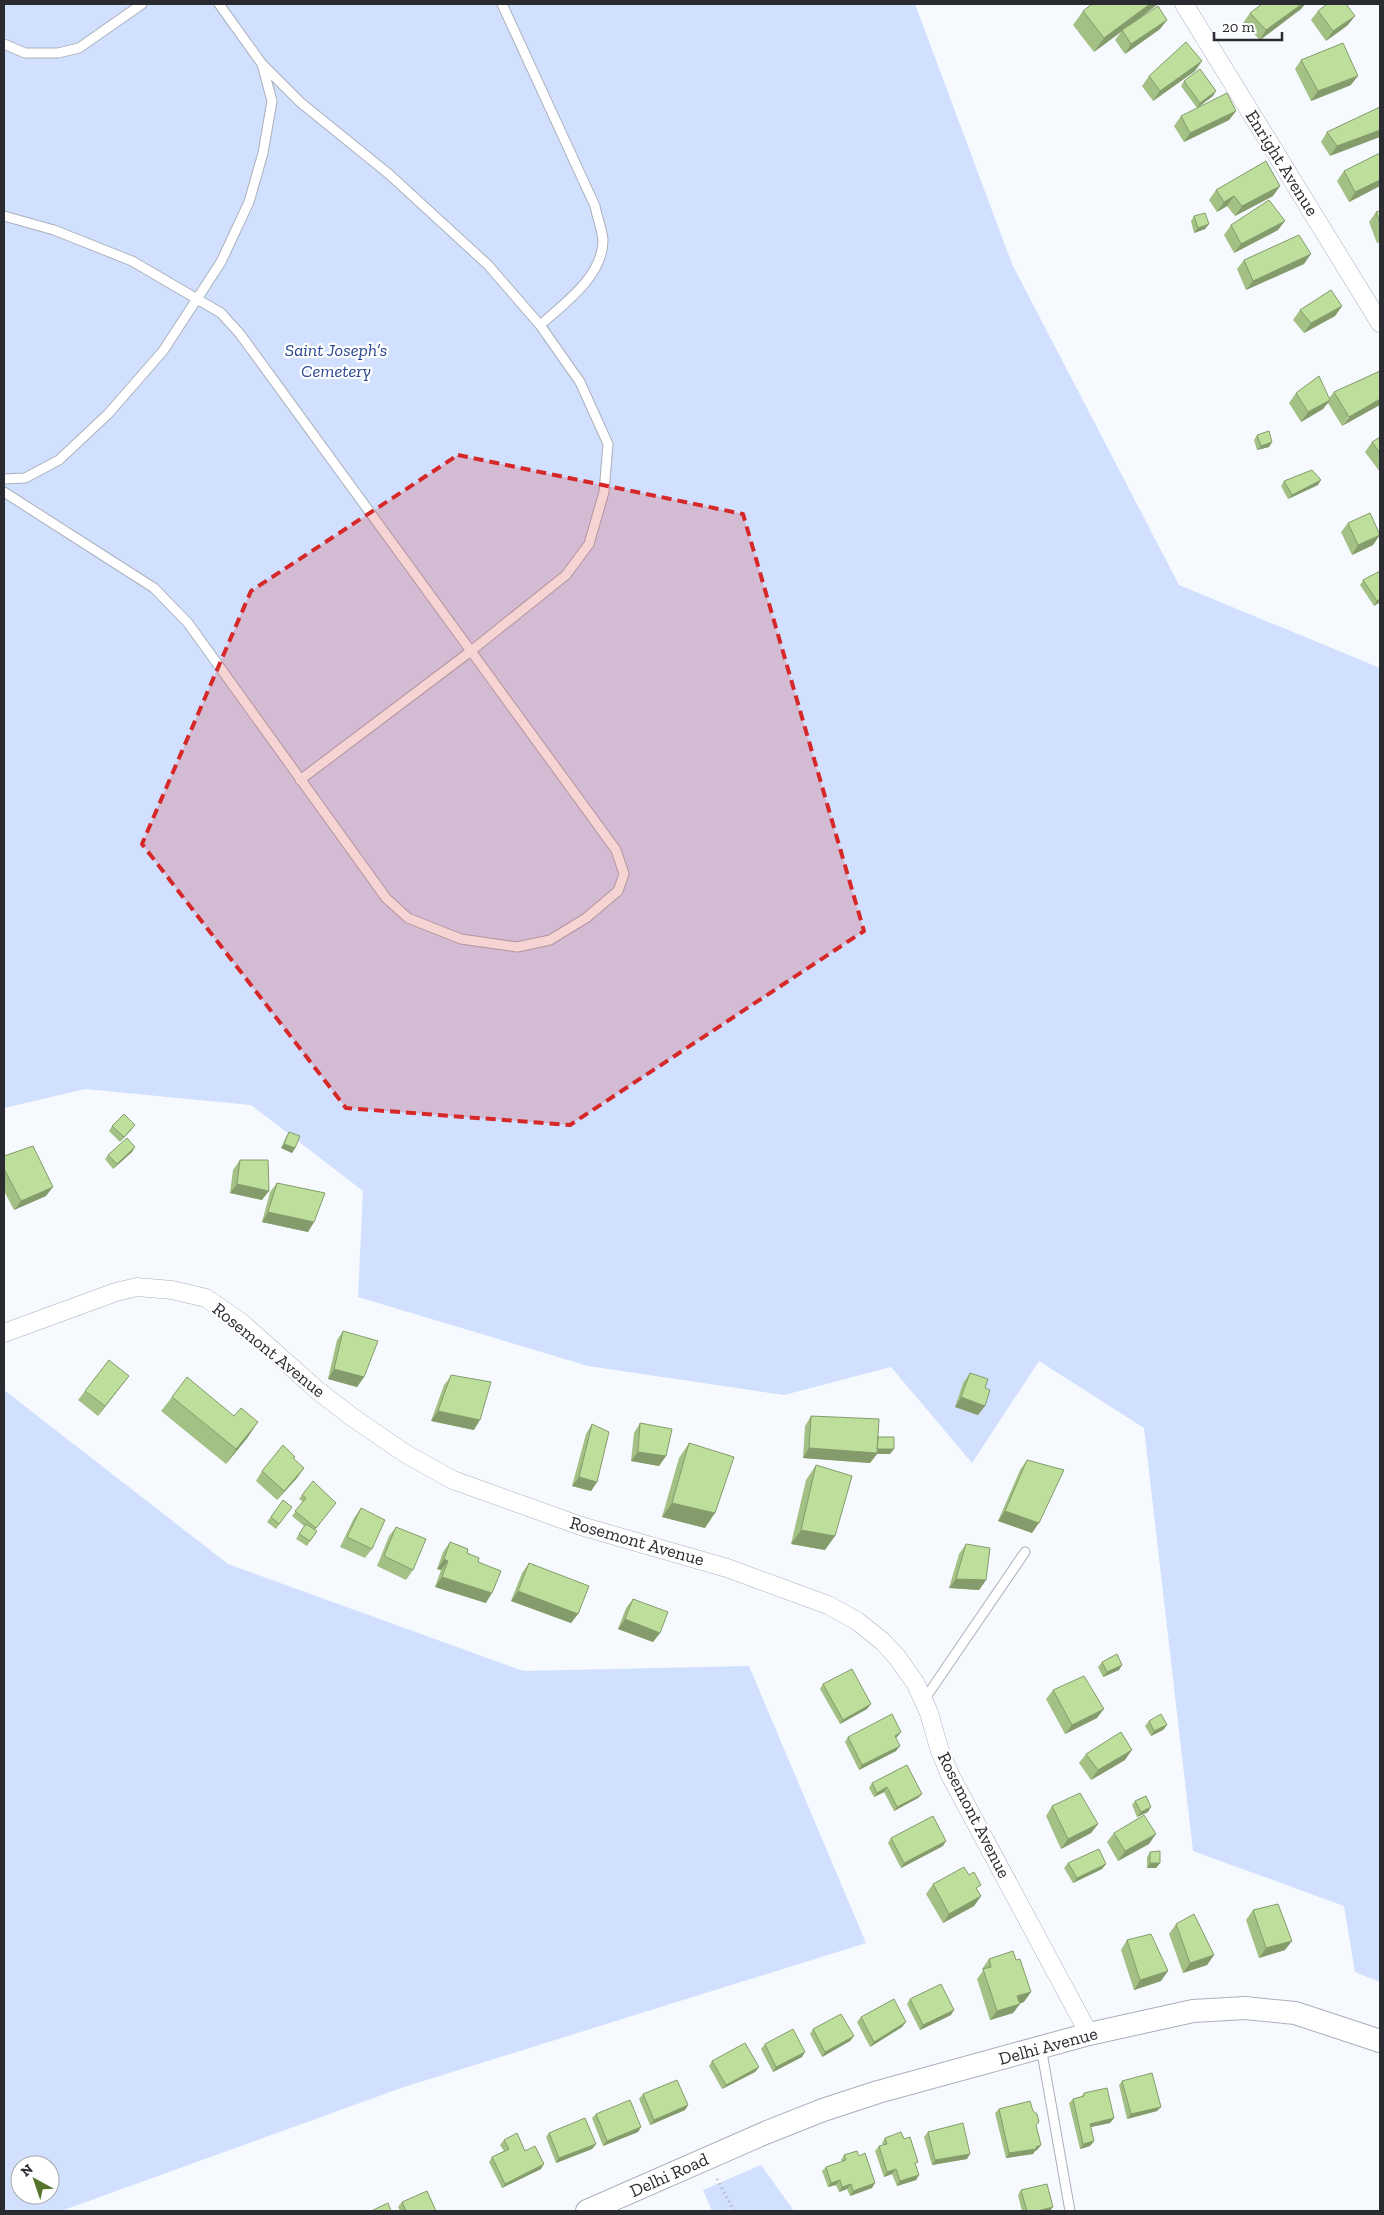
<svg xmlns="http://www.w3.org/2000/svg" width="1384" height="2215" font-family="'Zilla Slab',serif">
<style>
.green{fill:#d1e0fe;fill-rule:evenodd}
.lines{fill:none;stroke-linecap:round;stroke-linejoin:round}
.service-casing{stroke:#aab0bc;stroke-width:11}
.minor-casing{stroke:#aab0bc;stroke-width:19}
.tertiary-casing{stroke:#aab0bc;stroke-width:24}
.path{stroke:#a9acb1;stroke-width:3;stroke-dasharray:1 4;stroke-linecap:butt}
.service{stroke:#fff;stroke-width:9}
.minor{stroke:#fff;stroke-width:18}
.tertiary{stroke:#fff;stroke-width:22}
.wall{fill:#a3c085}
.shaded-wall{fill:#849c6c}
.building{fill:#bddf9b;stroke:#849c6c}
.marked{fill:#d62828;fill-opacity:0.2;stroke:#d62828;stroke-width:4;stroke-dasharray:10 6;stroke-linejoin:round}
.labels{text-anchor:middle;stroke-width:4.5;stroke-linejoin:round;paint-order:stroke}
.street-label{font-size:18px;fill:#292b30;stroke:#fff}
.park-label{font-size:18px;font-style:italic;fill:#27468f;stroke:#fff}
</style>
<rect width="100%" height="100%" fill="#f6f9fe"/>
<path class="green" d="M4,4H915L1012,264L1179,585L1380,668V1982L1355,1972L1344,1906L1193,1851L1144,1428L1039,1361L972,1463L891,1367L784,1395L588,1366L358,1297L363,1191L251,1105L85,1089L4,1108Z
M4,1390L228,1564L523,1671L749,1666L866,1943L401,2088L61,2211H4ZM20,2165H50V2195H20Z
M761,2165L794,2211H712L703,2190Z"/>
<g class="lines">
<g class="service-casing">
<path id="service" d="M219,4L262,64L300,102L390,175L488,265L540,325L580,382L608,444L604,492L589,544L566,575L471,651L300,780
M502,4L595,206C597,217 602,229 603,240C603,276 565,303 540,325
M4,44L25,53H58L79,48L142,4
M4,216L54,230L132,261L221,313L240,334L616,850L624,874L618,891L586,918L550,940L517,947L461,939L408,918L386,898L188,623L154,588L4,492
M4,479L25,478L59,460L108,414L163,351L221,262L249,202L263,153L272,101L262,64
M924,1700L1025,1552
M1041,2047L1070,2211"/>
</g>
<g class="minor-casing">
<path id="minor" d="M1184,4L1380,323
M4,1333L116,1292L137,1287L172,1290L206,1298L242,1323L317,1390L352,1417L406,1454L453,1480L581,1526L727,1568L828,1605L857,1621L882,1641L897,1657L916,1684L929,1713L939,1748L950,1775L1089,2034"/>
</g>
<g class="tertiary-casing">
<path id="tertiary" d="M587,2211L765,2133L823,2110L878,2092L1089,2034L1193,2011L1245,2008L1295,2013L1380,2041"/>
</g>
<path class="path" d="M717,2179L734,2211"/>
<use href="#service" class="service"/>
<use href="#minor" class="minor"/>
<use href="#tertiary" class="tertiary"/>
</g>
<path class="wall" d="M1092,4H1158L1132,24L1167,20L1160,29L1125,54L1115,40L1121,32L1094,52L1073,25L1083,11Z
M1262,4H1305L1301,9L1260,40L1243,23L1250,13Z
M1318,11L1348,25L1326,41L1311,20Z
M1301,60L1351,85L1311,101L1295,69Z
M1202,61L1195,71L1153,101L1142,86L1149,76Z
M1184,81L1213,96L1197,108L1181,86Z
M1380,107L1330,156L1321,142L1327,132Z
M1236,111L1229,120L1184,142L1174,126L1181,116Z
M1380,153V186L1349,202L1337,181L1344,171Z
M1280,186L1273,196L1235,216L1227,206L1217,212L1209,200L1216,190Z
M1380,211V242L1377,243L1369,222L1376,212Z
M1194,216L1205,229L1194,233L1191,221Z
M1231,225L1278,230L1234,253L1224,235Z
M1244,260L1304,264L1246,290L1237,269Z
M1342,306L1335,316L1304,333L1293,320L1300,310Z
M1380,371L1342,426L1328,403L1323,409L1301,422L1289,403L1296,393L1329,398L1334,392Z
M1257,435L1272,442L1269,447L1257,450L1254,440Z
M1380,437V472L1365,452L1372,442Z
M1284,481L1318,485L1288,499L1281,486Z
M1348,523L1373,545L1352,555L1341,532Z
M1363,580L1380,602L1374,606L1360,585Z
M112,1126L131,1130L120,1142L109,1131Z
M289,1132L295,1148L292,1153L281,1148L286,1137Z
M135,1147L132,1152L113,1169L105,1159L108,1155Z
M4,1156L46,1196L14,1210L4,1191Z
M240,1160L262,1200L230,1193L233,1170Z
M277,1183L314,1222L308,1232L262,1222L270,1192Z
M343,1331L364,1377L357,1387L328,1379L337,1340Z
M970,1373L985,1388L978,1415L955,1407L963,1383Z
M129,1376L98,1416L78,1400L85,1391Z
M451,1376L474,1430L431,1421L444,1385Z
M172,1397L248,1437L226,1464L161,1411Z
M811,1416L878,1437L890,1454H877L870,1463L803,1458L805,1426Z
M640,1423L666,1456L659,1466L631,1461L634,1433Z
M592,1424L597,1482L591,1491L572,1486L586,1434Z
M689,1443L705,1528L662,1517L679,1458Z
M1027,1460L1032,1533L998,1521L1020,1470Z
M816,1465L825,1550L791,1544L806,1480Z
M304,1468L297,1478L277,1500L256,1481L262,1471Z
M302,1495L336,1503L315,1530L317,1531L307,1546L296,1539L304,1526L292,1516L303,1502L299,1499Z
M283,1500L292,1507L276,1529L267,1522Z
M361,1508L372,1549L365,1558L340,1547L354,1518Z
M396,1527L413,1570L406,1580L377,1566L389,1536Z
M450,1542L467,1553L478,1562L486,1603L435,1587L441,1570L437,1569L443,1552Z
M966,1544L986,1580L979,1590L949,1588L959,1554Z
M529,1563L578,1614L571,1623L511,1601L522,1573Z
M633,1599L660,1633L653,1642L618,1629L626,1608Z
M1102,1662L1119,1670L1103,1677L1098,1667Z
M823,1684L867,1709L840,1724L820,1689Z
M1053,1690L1097,1718L1065,1734L1046,1699Z
M1149,1721L1167,1725L1163,1730L1151,1736L1145,1726Z
M901,1732L897,1737L896,1738V1751L859,1770L845,1742L848,1737Z
M1086,1754L1125,1760L1091,1780L1079,1763Z
M872,1783L922,1794L918,1798L894,1811L884,1792L874,1797L869,1788Z
M1135,1801L1148,1812L1137,1817L1132,1805Z
M1052,1806L1098,1824L1091,1833L1061,1849L1046,1816Z
M1114,1833L1149,1844L1118,1861L1107,1842Z
M891,1838L943,1846L901,1868L888,1843Z
M1150,1852L1160,1863L1156,1868H1147V1857Z
M1068,1863L1106,1864L1102,1869L1073,1883L1064,1868Z
M969,1875L981,1896L974,1906L943,1923L926,1894L933,1884Z
M1253,1910L1285,1950L1259,1958L1246,1920Z
M1176,1924L1214,1955L1207,1965L1183,1973L1169,1934Z
M1127,1940L1161,1981L1134,1990L1121,1950Z
M989,1959L1024,2002L1020,2003L1013,2013L990,2020L977,1979L983,1971L982,1969Z
M910,1999L951,2015L920,2030L907,2004Z
M861,2017L902,2027L870,2047L857,2022Z
M813,2029L854,2036L850,2041L822,2057L810,2034Z
M765,2044L802,2057L773,2072L761,2049Z
M712,2061L759,2067L755,2072L722,2089L709,2066Z
M1122,2081L1161,2107L1157,2111L1127,2119L1119,2085Z
M1084,2093L1114,2118L1110,2123L1091,2127L1094,2141L1090,2146L1080,2149L1069,2103L1073,2099L1081,2097Z
M643,2094L688,2105L685,2110L650,2125L639,2099Z
M999,2109L1036,2126L1041,2145L1037,2150L1035,2151L1033,2154L1006,2158L995,2113Z
M596,2114L641,2127L638,2132L603,2146L592,2118Z
M928,2132L967,2159L932,2165L924,2137Z
M549,2133L596,2144L592,2149L556,2163L546,2137Z
M885,2138L904,2139L919,2175L916,2180L897,2186L892,2174L884,2177L875,2151L879,2146L883,2145L882,2143Z
M504,2140L525,2151L541,2169L502,2188L489,2162L492,2157L504,2151L500,2145Z
M844,2155L872,2188L850,2196L847,2189L839,2192L836,2185L828,2187L822,2171L826,2167L842,2162L841,2160Z
M1021,2190L1050,2211H1022L1018,2195Z
M402,2202L436,2211H400L398,2207Z"/>
<path class="shaded-wall" d="M1150,4H1158L1094,52L1104,38Z
M1302,4H1305L1301,9L1260,40L1266,30Z
M1355,16L1348,25L1326,41L1333,31Z
M1167,20L1160,29L1125,54L1131,44Z
M1202,61L1195,71L1153,101L1160,91Z
M1358,76L1351,85L1311,101L1318,91Z
M1216,91L1213,96L1197,108L1200,103Z
M1236,111L1229,120L1184,142L1190,133Z
M1380,130V137L1330,156L1337,146Z
M1380,180V186L1349,202L1355,192Z
M1280,186L1273,196L1235,216L1242,206Z
M1234,196L1227,206L1217,212L1224,202Z
M1285,221L1278,230L1234,253L1241,244Z
M1209,224L1205,229L1194,233L1198,228Z
M1311,254L1304,264L1246,290L1253,281Z
M1342,306L1335,316L1304,333L1311,323Z
M1380,399V405L1342,426L1349,417Z
M1330,400L1323,409L1301,422L1308,412Z
M1272,442L1269,447L1257,450L1261,446Z
M1321,480L1318,485L1288,499L1292,495Z
M1380,535L1373,545L1352,555L1358,545Z
M1380,599V602L1374,606L1377,601Z
M135,1125L131,1130L120,1142L124,1137Z
M284,1144L295,1148L292,1153L281,1148Z
M135,1147L132,1152L113,1169L117,1164Z
M237,1184L269,1191L262,1200L230,1193Z
M53,1187L46,1196L14,1210L21,1201Z
M268,1212L314,1222L308,1232L262,1222Z
M334,1369L364,1377L357,1387L328,1379Z
M129,1376L122,1385L98,1416L105,1406Z
M961,1397L985,1406L978,1415L955,1407Z
M438,1411L480,1420L474,1430L431,1421Z
M258,1422L248,1437L226,1464L236,1449Z
M809,1448L876,1449H894L890,1454H877L870,1463L803,1458Z
M638,1452L666,1456L659,1466L631,1461Z
M304,1468L297,1478L277,1500L284,1491Z
M579,1477L597,1482L591,1491L572,1486Z
M672,1503L715,1513L705,1528L662,1517Z
M1005,1511L1039,1523L1032,1533L998,1521Z
M801,1530L835,1536L825,1550L791,1544Z
M444,1559L448,1561L441,1570L437,1569Z
M442,1577L492,1593L486,1603L435,1587Z
M956,1579L986,1580L979,1590L949,1588Z
M518,1591L578,1614L571,1623L511,1601Z
M625,1619L660,1633L653,1642L618,1629Z
M1122,1665L1119,1670L1103,1677L1107,1672Z
M871,1704L867,1709L840,1724L843,1720Z
M1104,1709L1097,1718L1065,1734L1072,1725Z
M1167,1725L1163,1730L1151,1736L1154,1731Z
M901,1732L897,1737L891,1740L895,1736Z
M900,1746L896,1751L859,1770L862,1765Z
M1132,1750L1125,1760L1091,1780L1098,1770Z
M887,1787L884,1792L874,1797L877,1793Z
M922,1794L918,1798L894,1811L897,1807Z
M1151,1807L1148,1812L1137,1817L1141,1812Z
M1098,1824L1091,1833L1061,1849L1068,1839Z
M1156,1834L1149,1844L1118,1861L1125,1851Z
M946,1841L943,1846L901,1868L904,1863Z
M1150,1863H1160L1156,1868H1147Z
M1106,1864L1102,1869L1073,1883L1077,1878Z
M981,1896L974,1906L943,1923L949,1914Z
M1292,1941L1285,1950L1259,1958L1266,1948Z
M1214,1955L1207,1965L1183,1973L1190,1963Z
M1168,1971L1161,1981L1134,1990L1140,1980Z
M1031,1992L1024,2002L1011,2006L1017,1996Z
M1020,2004L1013,2013L990,2020L997,2011Z
M954,2010L951,2015L920,2030L923,2025Z
M906,2022L902,2027L870,2047L874,2042Z
M854,2036L850,2041L822,2057L825,2052Z
M805,2052L802,2057L773,2072L776,2067Z
M759,2067L755,2072L722,2089L726,2085Z
M688,2105L685,2110L650,2125L654,2120Z
M1161,2107L1157,2111L1127,2119L1131,2114Z
M1114,2118L1110,2123L1086,2128L1090,2124Z
M641,2127L638,2132L603,2146L607,2141Z
M1094,2141L1090,2146L1080,2149L1083,2144Z
M596,2144L592,2149L556,2163L559,2158Z
M1041,2145L1037,2150L1035,2151L1033,2154L1006,2158L1009,2153Z
M970,2154L967,2159L932,2165L935,2160Z
M544,2164L541,2169L502,2188L505,2184Z
M896,2169L892,2174L884,2177L887,2172Z
M919,2175L916,2180L897,2186L900,2181Z
M840,2180L836,2185L828,2187L831,2183Z
M875,2183L872,2188L850,2196L853,2191Z
M851,2184L847,2189L839,2192L842,2187Z
M1053,2207L1050,2211H1037Z"/>
<path class="building" d="M1092,4H1150L1104,38L1083,11Z
M1262,4H1302L1266,30L1250,13Z
M1327,4H1346L1355,16L1333,31L1318,11Z
M1158,6L1167,20L1131,44L1122,30Z
M1186,42L1202,61L1160,91L1149,76Z
M1343,43L1358,76L1318,91L1301,60Z
M1200,69L1216,91L1200,103L1184,81Z
M1227,93L1236,111L1190,133L1181,116Z
M1380,107V130L1337,146L1327,132Z
M1380,153V180L1355,192L1344,171Z
M1266,161L1280,186L1242,206L1234,196L1224,202L1216,190Z
M1269,200L1285,221L1241,244L1231,225Z
M1380,211V223L1376,212Z
M1205,213L1209,224L1198,228L1194,216Z
M1299,235L1311,254L1253,281L1244,260Z
M1331,290L1342,306L1311,323L1300,310Z
M1380,371V399L1349,417L1334,392Z
M1319,376L1330,400L1308,412L1296,393Z
M1269,431L1272,442L1261,446L1257,435Z
M1380,437V453L1372,442Z
M1312,470L1321,480L1292,495L1284,481Z
M1370,513L1380,535L1358,545L1348,523Z
M1380,571V599L1377,601L1363,580Z
M124,1114L135,1125L124,1137L112,1126Z
M289,1132L300,1136L295,1148L284,1144Z
M127,1138L135,1147L117,1164L108,1155Z
M33,1146L53,1187L21,1201L4,1169V1156Z
M240,1160H268L269,1191L237,1184Z
M277,1183L325,1193L314,1222L268,1212Z
M343,1331L378,1341L364,1377L334,1369Z
M109,1360L129,1376L105,1406L85,1391Z
M970,1373L988,1379L985,1388L990,1390L985,1406L961,1397Z
M451,1375L491,1382L480,1420L438,1411Z
M187,1377L234,1416L241,1408L258,1422L236,1449L172,1397Z
M811,1416L879,1419L877,1453L809,1448Z
M640,1423L672,1429L666,1456L638,1452Z
M592,1424L609,1432L597,1482L579,1477Z
M878,1437H894V1449H877Z
M689,1443L734,1457L715,1513L672,1503Z
M283,1445L295,1457L293,1458L304,1468L284,1491L262,1471Z
M1027,1460L1064,1470L1039,1523L1005,1511Z
M816,1465L852,1476L835,1536L801,1530Z
M313,1481L336,1503L316,1528L295,1511L306,1498L302,1495Z
M283,1500L292,1507L279,1524L271,1517Z
M361,1508L385,1520L372,1549L347,1537Z
M306,1524L317,1531L310,1541L299,1534Z
M396,1527L426,1539L413,1570L384,1556Z
M450,1542L468,1549L467,1553L479,1558L478,1562L501,1571L492,1593L442,1577L448,1561L444,1559Z
M966,1544L990,1548L986,1580L956,1579Z
M529,1563L589,1586L578,1614L518,1591Z
M633,1599L668,1612L660,1633L625,1619Z
M1117,1654L1122,1665L1107,1672L1102,1662Z
M852,1669L871,1704L843,1720L823,1684Z
M1084,1676L1104,1709L1072,1725L1053,1690Z
M892,1714L901,1732L895,1736L900,1746L862,1765L848,1737Z
M1161,1714L1167,1725L1154,1731L1149,1721Z
M1121,1732L1132,1750L1098,1770L1086,1754Z
M907,1765L922,1794L897,1807L887,1787L877,1793L872,1783Z
M1080,1793L1098,1824L1068,1839L1052,1806Z
M1146,1796L1151,1807L1141,1812L1135,1801Z
M1144,1815L1156,1834L1125,1851L1114,1833Z
M933,1816L946,1841L904,1863L891,1838Z
M1099,1849L1106,1864L1077,1878L1068,1863Z
M1160,1851V1863H1150V1852Z
M964,1867L969,1875L974,1872L981,1885L976,1888L981,1896L949,1914L933,1884Z
M1278,1904L1292,1941L1266,1948L1253,1910Z
M1194,1914L1214,1955L1190,1963L1176,1924Z
M1151,1934L1168,1971L1140,1980L1127,1940Z
M1013,1951L1016,1960L1020,1959L1031,1992L1017,1996L1020,2004L997,2011L983,1969L991,1967L989,1959Z
M941,1984L954,2010L923,2025L910,1999Z
M894,1999L906,2022L874,2042L861,2017Z
M841,2014L854,2036L825,2052L813,2029Z
M793,2029L805,2052L776,2067L765,2044Z
M745,2043L759,2067L726,2085L712,2061Z
M1152,2073L1161,2107L1131,2114L1122,2081Z
M677,2080L688,2105L654,2120L643,2094Z
M1107,2088L1114,2118L1090,2124L1094,2141L1083,2144L1073,2099L1084,2096V2093Z
M630,2100L641,2127L607,2141L596,2114Z
M1030,2101L1033,2111L1037,2114L1039,2122L1036,2125L1041,2145L1036,2147V2149L1009,2153L999,2109Z
M585,2118L596,2144L559,2158L549,2133Z
M963,2123L970,2154L935,2160L928,2132Z
M901,2132L904,2139L910,2137L918,2162L915,2163L919,2175L900,2181L896,2169L887,2172L879,2146L887,2144L885,2138Z
M517,2133L525,2151L535,2146L544,2164L505,2184L492,2157L509,2149L504,2140Z
M857,2151L859,2156L865,2153L875,2183L853,2191L851,2184L842,2187L840,2180L831,2183L826,2167L846,2160L844,2155Z
M1047,2184L1053,2207L1037,2211H1027L1021,2190Z
M427,2191L436,2211H406L402,2202Z
M388,2203L391,2211H371Z"/>
<path class="marked" d="M458,455L743,514L864,931L570,1125L346,1108L142,844L251,591Z"/>
<g class="labels">
<g class="street-label">
<text transform="translate(1282 163) rotate(58)" y="6">Enright Avenue</text>
<text transform="translate(269 1350) rotate(39)" y="6">Rosemont Avenue</text>
<text transform="translate(637 1541) rotate(16)" y="6">Rosemont Avenue</text>
<text transform="translate(974 1815) rotate(63)" y="6">Rosemont Avenue</text>
<text transform="translate(1048 2046) rotate(-15)" y="6">Delhi Avenue</text>
<text transform="translate(669 2175) rotate(-24)" y="6">Delhi Road</text>
</g>
<g class="park-label">
<text x="336" y="356">Saint Joseph’s<tspan x="336" dy="21">Cemetery</tspan></text>
</g>
</g>
<rect width="1384" height="2215" fill="none" stroke="#292b30" stroke-width="10"/>
<g transform="translate(35 2180) rotate(320)"><circle r="24" fill="#ffffff" stroke="#a9aaac"/>
<path d="M0-4L9 19L0 12L-9 19Z" fill="#54752b"/>
<text y="-8" font-size="14" font-weight="bold" text-anchor="middle" fill="#292b30">N</text>
</g>
<path d="M1214 32v8h68v-8" fill="none" stroke="#292b30" stroke-width="2.5"/>
<text x="1222" y="32" font-size="15" fill="#292b30" stroke="#ffffff" stroke-width="4" paint-order="stroke">20 m</text>
</svg>
